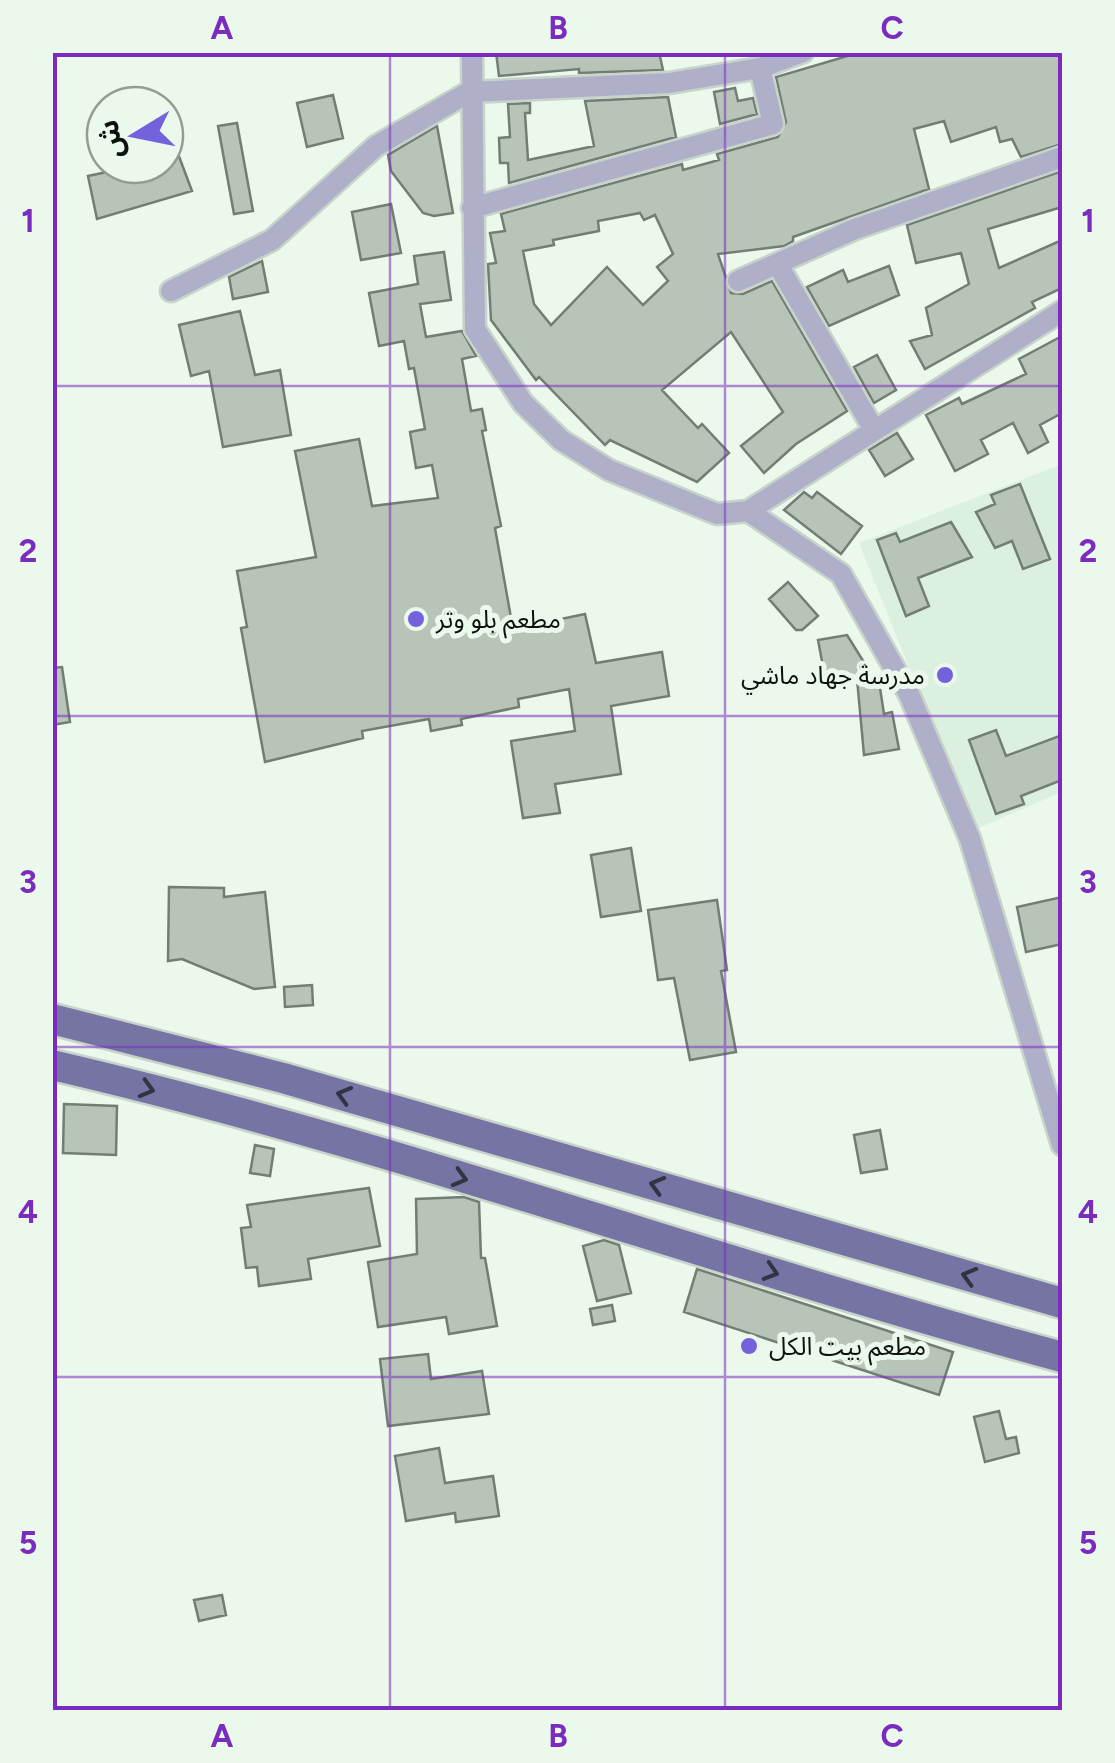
<svg xmlns="http://www.w3.org/2000/svg" width="1115" height="1763" font-family="Figtree,'Noto Sans Arabic',sans-serif">
<style>
.built{fill:#dbf0df}
.building{fill:#b7c5b9;stroke:#727e74;stroke-width:2.5;fill-rule:evenodd}
.lines{fill:none;stroke-linecap:round;stroke-linejoin:round}
.street-casing{stroke:#c8d4c9;stroke-width:25}
.primary-casing{stroke:#c8d4c9;stroke-width:35}
.street{stroke:#afafca;stroke-width:20}
.primary{stroke:#7674a4;stroke-width:30}
.oneway{stroke:#323443}
.grid{fill:none;stroke:#7b2cbf;stroke-width:2.5;stroke-opacity:0.55}
.poi-dot{fill:#7461dc;stroke:#ebf9ed;stroke-width:4}
.labels{text-anchor:middle;stroke-width:10;stroke-linejoin:round;paint-order:stroke}
.poi-label{font-size:25px;fill:#0e120f;stroke:#ebf9ed;text-anchor:start}
.neatline{fill:none;stroke:#7b2cbf;stroke-width:4}
.grid-label{font-size:32px;text-anchor:middle;font-weight:bold;fill:#7b2cbf}
</style>
<rect width="100%" height="100%" fill="#ebf9ed"/>
<path class="built" d="M1062,464V792L974,830L859,543Z"/>
<path class="building" d="M496,52H659L663,70L579,73V69L499,76Z
M861,52H1062V144L1021,157L1012,139L1000,142L996,127L951,142L944,121L914,129L929,189L793,237V241L784,246L718,254L731,293L743,294L772,281L847,411L796,444L764,473L741,446L783,412L731,332L662,390L698,428L702,424L729,453L697,482L610,440L605,445L539,377L536,380L491,320L488,264L496,263L490,233L505,231L501,214L682,164L683,170L719,160L717,154L778,137L786,122L776,77ZM640,213L644,220L655,215L673,254L657,267L668,281L643,305L607,267L551,325L534,304L523,251L554,245L553,240L599,231L598,221Z
M735,88L738,101L753,98L757,114L720,124L714,92Z
M333,95L343,138L307,147L297,103Z
M668,97L676,137L509,183L508,163H500L499,138L510,137L508,104L530,103V113H525L528,160L594,146L585,101Z
M165,119L192,191L97,219L88,176L140,165H165Z
M237,123L253,211L234,214L218,126Z
M437,126L453,213L434,216L423,213L391,171L388,155Z
M1062,171V207L988,229L999,268L1062,240V288L1032,302L1035,308L925,369L910,341L932,335L926,308L969,284L961,253L916,263L907,225Z
M391,204L401,253L361,260L352,212Z
M444,252L451,300L420,304L426,337L462,331L476,356L462,359L471,411L482,409L486,430L482,431L501,526L495,528L513,629L585,614L596,663L662,652L669,696L611,706L621,774L555,784L560,813L523,818L511,741L575,731L569,689L518,699L519,707L461,719L462,725L431,731L429,719L362,731L363,738L265,762L241,628L247,627L237,571L316,557L295,451L359,439L372,506L438,498L432,465L416,468L410,432L425,429L414,368L409,369L404,341L379,346L369,293L418,284L414,256Z
M262,261L268,292L233,299L229,277Z
M889,266L899,295L829,326L807,287L843,270L848,282Z
M240,311L255,375L280,370L291,435L223,447L209,371L191,376L179,325Z
M1062,336V413L1040,425L1048,442L1028,453L1013,423L981,440L988,454L955,471L926,415L959,398L962,404L1026,374L1019,359Z
M877,355L896,390L874,403L854,367Z
M897,433L913,459L885,476L869,450Z
M1020,484L1050,559L1023,569L1012,541L995,548L976,512L995,504L991,495Z
M804,492L812,498L817,492L862,526L841,554L784,510Z
M951,522L972,557L918,578L929,606L906,616L877,540L896,533L900,542Z
M788,582L818,616L802,630H796L769,599Z
M847,635L880,688L884,714L892,712L899,749L864,755L857,679L834,684L831,670L824,672L818,640Z
M62,667L70,722L52,725V668Z
M996,730L1006,756L1062,735V780L1021,796L1024,804L996,814L969,740Z
M631,848L641,911L601,917L591,855Z
M169,887L224,888V897L265,892L275,987L254,989L182,959L168,961Z
M1062,897V944L1026,952L1017,907Z
M717,900L727,970L721,971L736,1052L690,1060L674,978L658,980L648,910Z
M312,985L313,1005L285,1007L284,987Z
M64,1104L117,1106L116,1155L63,1153Z
M880,1130L887,1169L861,1173L854,1135Z
M255,1145L274,1149L270,1176L250,1173Z
M369,1188L380,1246L308,1259L311,1279L259,1286L257,1267L246,1268L241,1228L251,1227L247,1205Z
M464,1197L479,1202L481,1258H485L497,1326L449,1334L446,1317L378,1327L368,1262L417,1254L416,1199Z
M604,1240L619,1245L631,1293L597,1301L583,1246Z
M697,1269L953,1352L939,1395L684,1312Z
M612,1305L615,1321L593,1325L590,1309Z
M428,1354L431,1379L482,1371L489,1414L388,1426L380,1359Z
M999,1411L1006,1439L1016,1437L1019,1453L985,1462L974,1417Z
M439,1448L445,1483L493,1476L499,1516L456,1522L455,1513L406,1521L395,1456Z
M222,1595L226,1615L199,1621L194,1600Z"/>
<g class="lines">
<g class="street-casing">
<path id="street" d="M472,52L475,329L523,403L561,440L609,470L717,514L748,511L841,574L909,694L970,839L1062,1145
M472,208L773,124L760,68
M778,265L874,430
M738,281L855,229L1062,157
M171,291L272,240L376,146L469,92L669,83L760,68L803,52
M748,511L1062,311"/>
</g>
<g class="primary-casing">
<path id="primary" d="M52,1019L283,1078L1062,1303
M52,1065C394,1144 724,1266 1062,1357"/>
</g>
<use href="#street" class="street"/>
<use href="#primary" class="primary"/>
</g>
<defs><path id="oneway-chevron" d="M-2-3.5L2.5 0L-2 3.5" fill="none" stroke-width="1.6" stroke-linecap="round" stroke-linejoin="round" transform="scale(2.5)"/></defs>
<g class="oneway">
<use href="#oneway-chevron" transform="translate(147 1089) rotate(16)"/>
<use href="#oneway-chevron" transform="translate(344 1095) rotate(-164)"/>
<use href="#oneway-chevron" transform="translate(460 1178) rotate(16)"/>
<use href="#oneway-chevron" transform="translate(657 1185) rotate(-164)"/>
<use href="#oneway-chevron" transform="translate(771 1272) rotate(17)"/>
<use href="#oneway-chevron" transform="translate(969 1276) rotate(-164)"/>
</g>
<path class="grid" d="M390,52V1710M725,52V1710M52,386H1062M52,716H1062M52,1047H1062M52,1377H1062"/>
<g class="poi-dot">
<circle cx="416" cy="619" r="10"/>
<circle cx="945" cy="675" r="10"/>
<circle cx="749" cy="1346" r="10"/>
</g>
<g class="labels">
<g class="poi-label">
<text x="436" y="628">مطعم بلو وتر</text>
<text x="925" y="684" text-anchor="end">مدرسة جهاد ماشي</text>
<text x="769" y="1355">مطعم بيت الكل</text>
</g>
</g>
<rect width="1115" height="1763" fill="none" stroke="#ebf9ed" stroke-width="110"/>
<g transform="translate(135 135) rotate(260)"><circle r="48" fill="#ebf9ed" stroke="#939d94" stroke-width="2.5"/>
<path d="M0-8L18 38L0 25L-18 38Z" fill="#7461dc"/>
<text y="-15" font-size="28" font-weight="bold" text-anchor="middle" fill="#0e120f">ش</text>
</g>
<rect x="55" y="55" width="1005" height="1653" class="neatline"/>
<g class="grid-label">
<text x="222" y="39">A</text>
<text x="558" y="39">B</text>
<text x="892" y="39">C</text>
<text x="28" y="232">1</text>
<text x="1088" y="232">1</text>
<text x="28" y="562">2</text>
<text x="1088" y="562">2</text>
<text x="28" y="893">3</text>
<text x="1088" y="893">3</text>
<text x="28" y="1223">4</text>
<text x="1088" y="1223">4</text>
<text x="28" y="1554">5</text>
<text x="1088" y="1554">5</text>
<text x="222" y="1747">A</text>
<text x="558" y="1747">B</text>
<text x="892" y="1747">C</text>
</g>
</svg>
